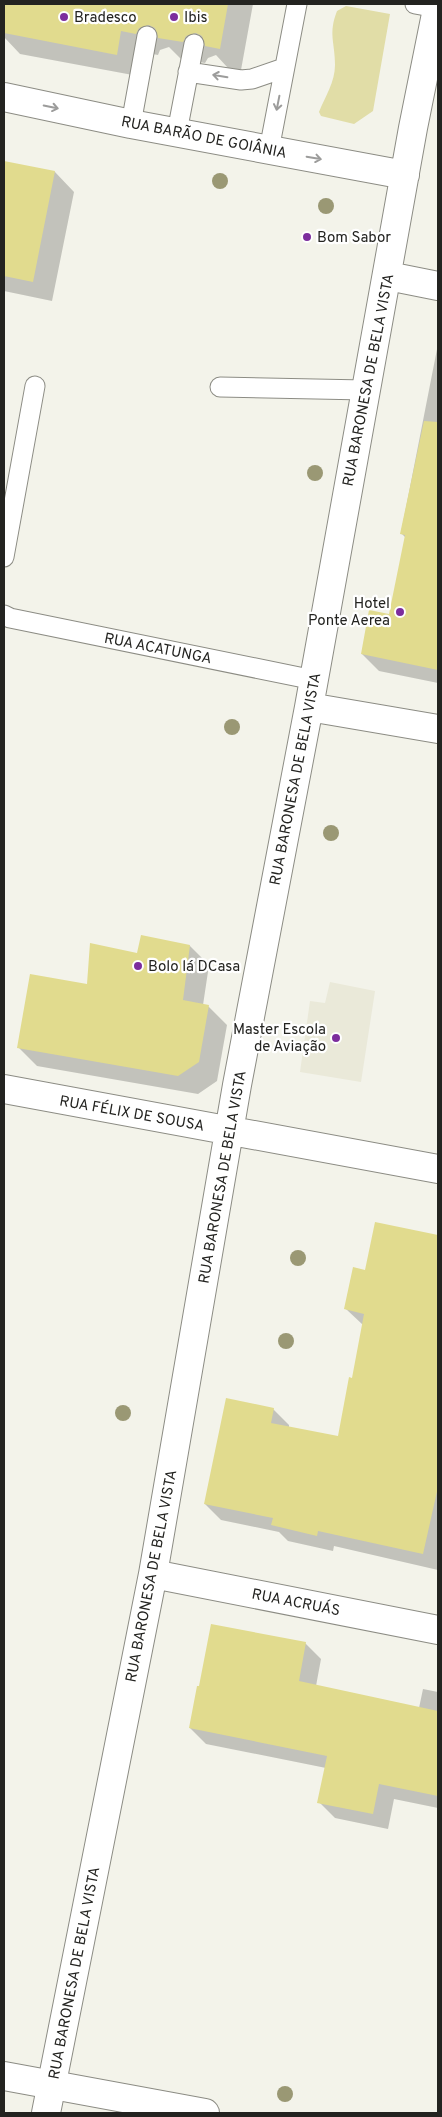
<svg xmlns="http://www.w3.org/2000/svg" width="442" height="2117" font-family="Overpass,sans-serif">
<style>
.built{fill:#eae9d9}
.green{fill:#e1dda7}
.shadow{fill:#0003}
.building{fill:#e1db8e}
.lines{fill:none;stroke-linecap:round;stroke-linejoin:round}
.lane-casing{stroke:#8c8c84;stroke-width:21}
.street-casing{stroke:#8c8c84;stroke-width:30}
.secondary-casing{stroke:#8c8c84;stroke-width:30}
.lane{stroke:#fff;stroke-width:19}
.street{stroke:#fff;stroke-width:28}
.secondary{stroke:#fff;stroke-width:28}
.tree{fill:#9a9874}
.oneway{stroke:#9c9c9b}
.poi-dot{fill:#7c2d9d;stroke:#fff;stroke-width:2}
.labels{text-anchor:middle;stroke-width:4.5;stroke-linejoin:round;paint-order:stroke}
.poi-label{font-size:15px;fill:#232320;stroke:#fff;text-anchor:start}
.street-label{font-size:15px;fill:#232320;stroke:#fff}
</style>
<rect width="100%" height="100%" fill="#f3f3ea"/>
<path class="built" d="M330,982L375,991L361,1082L300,1072L310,1001L325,1003Z"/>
<path class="green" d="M346,6L390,14L373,111L354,124L321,116L319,112C325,97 335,82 335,65C335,42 328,34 337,11Z"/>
<path class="shadow" d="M4,4H253L241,70L228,68L216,55L208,58L205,63L181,59L169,47L160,50L158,55L142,52L138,76L20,54L4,37Z
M4,162L55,172L74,192L52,301L4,291Z
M438,344V683L379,671L362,654L390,615L406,538L401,533Z
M142,937L190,946L209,965L203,1005L208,1006L227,1025L217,1081L198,1094L37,1066L18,1047L88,986L138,955Z
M376,1224L438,1237V1570L334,1546L333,1551L288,1541L279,1532L221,1520L205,1504L273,1409L289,1425V1428L339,1438L353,1379L363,1325L346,1309L366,1271Z
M305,1643L321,1659L316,1686L419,1708L423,1689L438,1692V1808L394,1799L388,1829L335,1818L319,1802L326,1768L206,1744L190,1728Z"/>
<path class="building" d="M4,4H228L220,49L205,46L202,36L196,33L186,36L183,42L158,38L155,28L149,25L139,28L136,34L121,31L117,55L4,33Z
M4,161L55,171L33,282L4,276Z
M424,421L438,422V670L361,654L369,610L389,614L405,535L400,534Z
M141,935L190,945L183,1000L209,1005L199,1062L178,1076L17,1048L30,974L87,984L90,943L137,953Z
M375,1222L438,1235V1487L423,1554L318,1531L317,1536L271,1525L273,1518L204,1504L226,1398L274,1408L271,1423L338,1436L349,1377L352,1378L364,1314L344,1309L353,1267L365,1270Z
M211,1624L306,1642L299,1681L438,1711V1796L379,1784L373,1814L317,1803L327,1756L189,1728L197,1686H199Z"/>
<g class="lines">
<g class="lane-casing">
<path id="lane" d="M415,4L437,8
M188,72L241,80L252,79L284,68
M131,124L147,36
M177,132L194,44
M269,150L297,4
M220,387L365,390
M4,557L35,386
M4,615L10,618L314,680"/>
</g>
<g class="street-casing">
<path id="street" d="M4,97L131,124L405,175
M388,276L438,286
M309,707L438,729
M4,1089L438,1169
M153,1574L438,1630
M46,2113L153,1574L237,1085L309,707L413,128L438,4"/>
</g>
<g class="secondary-casing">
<path id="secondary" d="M4,2076L205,2113"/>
</g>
<use href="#lane" class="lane"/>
<use href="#street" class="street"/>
<use href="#secondary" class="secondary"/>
</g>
<g class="tree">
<circle cx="220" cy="181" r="8"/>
<circle cx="326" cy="206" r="8"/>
<circle cx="315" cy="473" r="8"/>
<circle cx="232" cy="727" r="8"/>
<circle cx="331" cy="833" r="8"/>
<circle cx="298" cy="1258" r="8"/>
<circle cx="286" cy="1341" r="8"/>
<circle cx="123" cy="1413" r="8"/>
<circle cx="285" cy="2094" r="8"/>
</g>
<defs><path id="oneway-shaft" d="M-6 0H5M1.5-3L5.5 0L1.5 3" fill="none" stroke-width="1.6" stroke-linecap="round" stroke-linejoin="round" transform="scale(1.25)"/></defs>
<g class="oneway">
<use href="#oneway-shaft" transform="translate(220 76) rotate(-171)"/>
<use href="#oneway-shaft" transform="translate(278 103) rotate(101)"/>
<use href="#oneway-shaft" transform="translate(51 107) rotate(12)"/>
<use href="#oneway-shaft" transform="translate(314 158) rotate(10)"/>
</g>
<g class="poi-dot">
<circle cx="64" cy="17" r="5"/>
<circle cx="174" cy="17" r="5"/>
<circle cx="307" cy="237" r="5"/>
<circle cx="400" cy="612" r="5"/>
<circle cx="138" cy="966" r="5"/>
<circle cx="336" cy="1038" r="5"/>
</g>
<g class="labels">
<g class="poi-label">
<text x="74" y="22">Bradesco</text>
<text x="184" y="22">Ibis</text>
<text x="317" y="242">Bom Sabor</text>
<text x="390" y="608" text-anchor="end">Hotel<tspan x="390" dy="17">Ponte Aerea</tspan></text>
<text x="148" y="971">Bolo lá DCasa</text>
<text x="326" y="1034" text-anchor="end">Master Escola<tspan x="326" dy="17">de Aviação</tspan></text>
</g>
<g class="street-label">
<text transform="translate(204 137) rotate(11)" y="5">RUA BARÃO DE GOIÂNIA</text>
<text transform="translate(368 380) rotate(-79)" y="5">RUA BARONESA DE BELA VISTA</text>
<text transform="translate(158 648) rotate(11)" y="5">RUA ACATUNGA</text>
<text transform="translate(295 779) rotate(-79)" y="5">RUA BARONESA DE BELA VISTA</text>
<text transform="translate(132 1113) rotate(10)" y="5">RUA FÉLIX DE SOUSA</text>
<text transform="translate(222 1177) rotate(-80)" y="5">RUA BARONESA DE BELA VISTA</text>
<text transform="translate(151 1576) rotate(-79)" y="5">RUA BARONESA DE BELA VISTA</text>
<text transform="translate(296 1602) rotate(11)" y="5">RUA ACRUÁS</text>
<text transform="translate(74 1973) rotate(-79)" y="5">RUA BARONESA DE BELA VISTA</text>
</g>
</g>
<rect width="442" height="2117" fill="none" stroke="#232320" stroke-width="10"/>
</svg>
